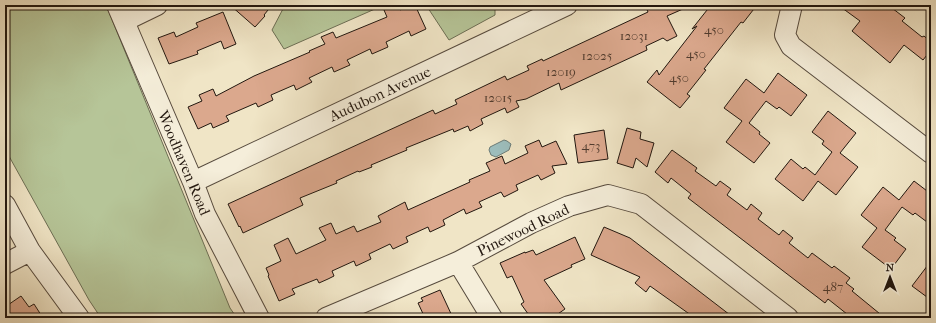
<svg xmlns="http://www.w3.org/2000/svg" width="936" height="323" font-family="'IM FELL French Canon',serif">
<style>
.green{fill:#b6c598;stroke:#6c6e54}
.water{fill:#9cbdbc;stroke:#6b7b77}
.building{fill:#dba88d;stroke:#22170f}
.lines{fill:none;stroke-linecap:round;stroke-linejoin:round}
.minor-casing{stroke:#564a3d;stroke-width:22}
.minor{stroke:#f5eeda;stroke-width:20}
.labels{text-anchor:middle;stroke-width:3.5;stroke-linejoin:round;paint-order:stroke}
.number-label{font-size:13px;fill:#503b2e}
.street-label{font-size:15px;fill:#22170f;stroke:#f5eeda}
</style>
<rect width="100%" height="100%" fill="#f0e5c6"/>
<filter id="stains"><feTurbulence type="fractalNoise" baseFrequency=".005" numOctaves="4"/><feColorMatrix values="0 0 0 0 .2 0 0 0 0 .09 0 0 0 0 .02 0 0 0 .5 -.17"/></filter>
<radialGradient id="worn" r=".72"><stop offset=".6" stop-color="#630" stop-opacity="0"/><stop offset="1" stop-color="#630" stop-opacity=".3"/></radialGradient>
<path class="green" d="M5,5H106L230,308L237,318H101L89,300L5,149Z
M285,5H384L284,49L272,30Z
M426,5H495V15L449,40Z"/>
<path class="water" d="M504,140L507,141L511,144L509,150L496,157L491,155L489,150L490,147Z"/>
<path class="building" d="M230,5H272L264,15L265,16L255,27Z
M395,5H398L400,10L411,5H415L426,29L411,36L409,31L386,42L388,47L372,54L370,49L347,60L350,65L334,72L332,67L309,78L312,82L296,90L294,85L271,95L273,100L258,107L256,103L226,116L229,121L213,128L211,123L198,129L188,107L202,101L199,95L213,89L216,96L254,76L310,52L309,51L325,44L321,37L333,32L336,38L387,17L384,10Z
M645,5H692L667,16L677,36L667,41L663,38L646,46L647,50L561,90L559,83L526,99L516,101L519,107L507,113L505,108L481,119L483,124L470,131L468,126L454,132L453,129L406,148L407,150L371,165L372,167L359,172L358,171L336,181L337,183L300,198L303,205L243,233L240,226L239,227L228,204L433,110L435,114L457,104L455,100L505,76L507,80L529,70L527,66L542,59L543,61L648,12Z
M711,5H757L743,23L741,22L704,69L706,70L687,94L690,96L680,108L647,82L657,70L659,75L697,26L692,29Z
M838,5H888L905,18L902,21L922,37L924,36L931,42V50L923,60L904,45L890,63L852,31L860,21Z
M223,12L236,44L224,49L221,41L197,51L198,54L169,64L158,38L174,32L176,37L198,27L196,23Z
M778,73L807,95L791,116L779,107L777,109L766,101L749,123L760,132L759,134L770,143L754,163L726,142L742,121L724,108L746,79L764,93Z
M828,111L856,133L840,153L858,167L836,195L818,181L803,201L775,179L791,159L803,169L805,167L815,175L832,152L822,144L824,141L812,132Z
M627,128L641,132L640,139L654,143L647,167L636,158L633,168L617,163Z
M604,130L608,159L578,163L574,135Z
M539,140L542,147L556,141L567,164L552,166L555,173L541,180L538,175L516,185L518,190L504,197L501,192L479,202L482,207L466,214L464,209L443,220L445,225L430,232L428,227L406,237L408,242L393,249L390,244L369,254L371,259L356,266L354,261L332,271L334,276L328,279L319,283L317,279L292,289L295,294L279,301L268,276L269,275L266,268L281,261L274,245L288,238L296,254L326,240L319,228L331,223L336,234L354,226L357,232L381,222L378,216L405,202L408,210L470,182L469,180L490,171L486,163L502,156L505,164L528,153L525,146Z
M672,150L697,168L695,171L716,186L720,181L731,189L727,195L747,210L751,204L762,213L758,219L779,235L783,230L793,238L789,243L808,258L812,253L832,268L834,266L850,278L846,283L854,289L852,291L885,318H852L828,299L825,303L688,198L691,194L671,178L668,183L655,172Z
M914,181L931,194V225L915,213L913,215L902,207L885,230L896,238L894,240L906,249L891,269L862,247L877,228L861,215L883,187L899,200Z
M604,227L630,238L734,318H695L650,286L646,292L635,283L640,277L591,255Z
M575,237L585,259L571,265L572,267L544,280L565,309L552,318H531L521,304L524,302L512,276L507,278L500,263L525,252V253L533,250L536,255Z
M931,261V300L912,286Z
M440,290L453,318H425L418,303L423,301L421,298Z
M21,296L29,307L34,304L43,318H5V307Z"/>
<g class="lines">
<g class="minor-casing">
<path id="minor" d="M117,5L193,182L205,214L259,318
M792,5L785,35L791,46L931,153
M124,21L157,5
M193,182L567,5
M5,205L30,251L79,318
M458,262L492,318
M5,264L30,251
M326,318L458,262L531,223L569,206L608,195L641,204L788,318"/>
</g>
<use href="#minor" class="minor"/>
</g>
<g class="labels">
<g class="number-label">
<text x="714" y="34">450</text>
<text x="634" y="40">12031</text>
<text x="696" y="58">450</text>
<text x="597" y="60">12025</text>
<text x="561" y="76">12019</text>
<text x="679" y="82">450</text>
<text x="498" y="102">12015</text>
<text x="591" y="150">473</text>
<text x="833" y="291">487</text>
</g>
<g class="street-label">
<text transform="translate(380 94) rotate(-25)" y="5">Audubon Avenue</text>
<text transform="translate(184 163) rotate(67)" y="5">Woodhaven Road</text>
<text transform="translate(523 230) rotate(-26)" y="5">Pinewood Road</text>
</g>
</g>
<rect width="936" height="323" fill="none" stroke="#f0e5c6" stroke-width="20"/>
<rect x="6" y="6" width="924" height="311" fill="none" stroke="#22170f" stroke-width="2"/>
<rect x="10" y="10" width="916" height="303" fill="none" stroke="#22170f"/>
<g transform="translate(890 277)" stroke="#f5eeda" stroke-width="3" paint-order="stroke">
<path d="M0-3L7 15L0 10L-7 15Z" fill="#22170f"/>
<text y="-6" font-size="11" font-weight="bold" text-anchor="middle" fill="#22170f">N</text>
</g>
<rect width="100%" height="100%" filter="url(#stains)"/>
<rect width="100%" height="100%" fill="url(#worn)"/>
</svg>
